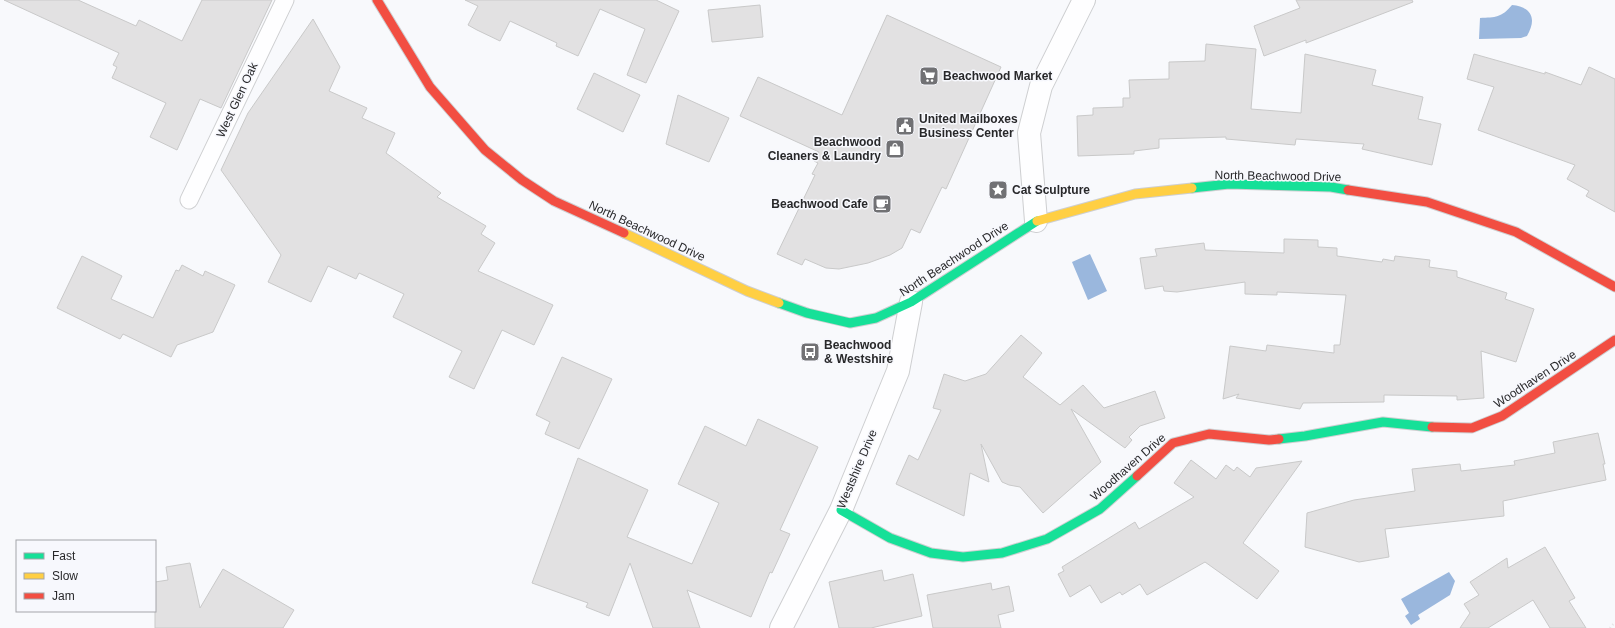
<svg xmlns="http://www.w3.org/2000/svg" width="1615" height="628" font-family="Arial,sans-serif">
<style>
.water{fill:#9ab7dd}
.building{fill:#e2e1e2;stroke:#c9c9c9}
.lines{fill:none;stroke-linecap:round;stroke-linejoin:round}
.lane-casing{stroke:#cecfd1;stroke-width:19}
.street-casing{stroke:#cecfd1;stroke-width:24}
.fast-casing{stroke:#cecfd1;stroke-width:11}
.slow-casing{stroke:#cecfd1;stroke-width:11}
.jam-casing{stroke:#cecfd1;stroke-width:11}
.path{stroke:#e4e4e4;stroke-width:2.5;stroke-dasharray:1 3;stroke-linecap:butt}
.lane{stroke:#fefeff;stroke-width:17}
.street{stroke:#fefeff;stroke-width:22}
.fast{stroke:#16e098;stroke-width:9}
.slow{stroke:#ffcf43;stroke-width:9}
.jam{stroke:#f24e42;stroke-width:9}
.labels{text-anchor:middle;stroke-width:3;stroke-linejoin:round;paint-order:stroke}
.poi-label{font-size:12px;font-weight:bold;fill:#28282a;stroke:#f7f8fd;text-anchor:start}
.street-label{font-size:12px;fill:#28282a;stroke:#f7f8fd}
</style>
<rect width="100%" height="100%" fill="#f8f9fc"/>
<path class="water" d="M1512,5C1532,7 1537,19 1527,36L1521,38L1479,39L1480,18C1496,17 1501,18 1512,5Z
M1090,254L1107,291L1088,300L1072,262Z
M1449,572L1455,581L1450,595L1418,615L1420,619L1411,625L1405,616L1409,613L1401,599Z"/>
<path class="building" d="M4,0H78L136,26L139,20L182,41L202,0H272L221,108L200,99L177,150L150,137L166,103L112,78L117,67L113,65L119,53Z
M465,0H656L679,11L646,83L627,75L645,29L600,9L578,56L556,46L557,43L510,21L500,41L477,30L468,25L478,6Z
M1296,0H1412L1413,2L1306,43V40L1264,56L1254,26L1300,8Z
M760,5L763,37L712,42L708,10Z
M887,15L1001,67L946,189L942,187L920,233L911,229L902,248L890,255L868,263L839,269L826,268L805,259L802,265L777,254L815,175L812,174L818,163L814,161L819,152L740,116L758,77L842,115Z
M313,19L340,67L329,91L367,108L362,118L395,133L386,153L441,193L437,197L486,226L481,234L495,243L478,271L553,305L534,345L502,330L474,389L449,377L462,351L393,317L404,294L359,273L356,279L328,266L311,302L268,282L281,255L221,170L248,113Z
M1206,44L1256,49L1251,109L1301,113L1305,54L1376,70L1372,85L1423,97L1418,119L1441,124L1432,165L1362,149L1364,144L1296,139L1295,145L1226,139V137L1159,139V148L1134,151V154L1078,156L1077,116L1093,115V108L1123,107V98H1130L1129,80L1169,79V62L1205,61Z
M1474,54L1545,74V72L1581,85L1589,67L1615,79V212L1586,196L1589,191L1567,179L1575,165L1478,130L1494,87L1467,79Z
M594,73L640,95L623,132L577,109Z
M678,95L729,118L709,162L666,144Z
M1284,239L1318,240V247L1337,248V256L1382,262L1383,259L1394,261L1395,256L1430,260L1429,267L1457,271V277L1507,293L1505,299L1534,309L1516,362L1481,351L1484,398L1457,400V396L1384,395V402L1303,403L1300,409L1236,398L1239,394L1223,399L1230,346L1266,351L1267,345L1334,353V345H1340L1346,295L1277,292V295L1245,294V282L1177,292L1164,291L1163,286L1145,289L1140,258L1157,256L1155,249L1204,243L1205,250L1284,253Z
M82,256L122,276L111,299L153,318L176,270L179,271L182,265L203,276L205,271L235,285L213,332L177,345L171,357L123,334L120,339L57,308Z
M1021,335L1042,353L1023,377L1060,405L1083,385L1104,408L1155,391L1165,418L1140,426L1129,437L1132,440L1125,448L1071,409L1101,462L1043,513L1020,487L1009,485L1002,482L981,444L989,482L970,473L964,516L896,484L909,455L918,460L941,410L933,408L944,374L965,381L986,374Z
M562,357L612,379L579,449L545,434L550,422L536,415Z
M758,419L818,447L780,530L790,534L772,573L770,572L751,617L687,590L700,628H653L630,563L609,616L586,607L588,603L532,583L578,458L648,490L627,537L692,564L719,503L678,484L705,426L746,446Z
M1598,433L1605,464H1603L1606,480L1503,501L1504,516L1385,529L1389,557L1359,562L1305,547L1307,513L1354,500L1415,491L1412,469L1460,464L1461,471L1515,465L1514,461L1555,453L1553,442Z
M1191,460L1216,479L1226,465L1234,471L1237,467L1250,477L1256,468L1302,461L1243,543L1279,571L1257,599L1205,562L1147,595L1140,584L1122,595L1120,592L1101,603L1090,585L1070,597L1058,574L1064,571L1062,567L1135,522L1139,529L1194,497L1174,483Z
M1545,547L1575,598L1569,601L1586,628H1550L1533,600L1488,628H1460L1470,613L1464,604L1479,595L1470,582L1507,558L1508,568Z
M190,563L200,608L223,569L294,610L283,628H155V582L168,580L166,567Z
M882,570L884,581L913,574L922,616L871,628H839L829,582Z
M991,583L992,590L1009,586L1014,611L998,615L1001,628H933L927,595Z"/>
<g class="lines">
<g class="lane-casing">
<path id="lane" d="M189,200L285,0"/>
</g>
<g class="street-casing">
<path id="street" d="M1036,221L1029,133L1041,86L1084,0
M781,628L841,510L898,371L911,302"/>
</g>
<g class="fast-casing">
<path id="fast" d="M1192,188L1229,184L1331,187L1348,190
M779,303L807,313L850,323L876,318L911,302L1037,221
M1279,439L1305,436L1383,422L1432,427
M841,510L890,538L931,553L963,557L1002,553L1047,539L1100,509L1137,476"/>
</g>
<g class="slow-casing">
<path id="slow" d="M1037,221L1135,194L1192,188
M624,233L747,291L779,303"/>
</g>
<g class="jam-casing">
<path id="jam" d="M377,0L430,87L485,150L522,180L554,201L624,233
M1348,190L1427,202L1516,232L1615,287
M1432,427L1472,428L1502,416L1615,340
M1137,476L1173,443L1209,434L1269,440L1279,439"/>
</g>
<path class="path" d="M1610,628L1615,622"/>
<use href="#lane" class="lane"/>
<use href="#street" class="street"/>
<use href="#fast" class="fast"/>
<use href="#slow" class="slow"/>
<use href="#jam" class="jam"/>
</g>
<defs>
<g id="supermarket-square" transform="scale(1)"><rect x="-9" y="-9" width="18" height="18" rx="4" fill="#717174" stroke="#f7f8fd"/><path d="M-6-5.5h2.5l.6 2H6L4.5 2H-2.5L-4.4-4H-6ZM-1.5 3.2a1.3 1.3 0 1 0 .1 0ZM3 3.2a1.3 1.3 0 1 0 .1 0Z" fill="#fff"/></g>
<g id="civic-square" transform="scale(1)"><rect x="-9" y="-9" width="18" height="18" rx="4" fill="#717174" stroke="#f7f8fd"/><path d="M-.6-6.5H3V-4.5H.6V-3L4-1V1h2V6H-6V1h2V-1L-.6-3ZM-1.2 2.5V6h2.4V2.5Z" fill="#fff"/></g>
<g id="shop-square" transform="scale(1)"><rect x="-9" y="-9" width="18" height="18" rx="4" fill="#717174" stroke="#f7f8fd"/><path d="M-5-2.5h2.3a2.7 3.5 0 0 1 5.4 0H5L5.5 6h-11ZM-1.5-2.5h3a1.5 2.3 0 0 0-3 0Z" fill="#fff"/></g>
<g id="sight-square" transform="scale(1)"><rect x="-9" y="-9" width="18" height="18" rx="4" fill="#717174" stroke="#f7f8fd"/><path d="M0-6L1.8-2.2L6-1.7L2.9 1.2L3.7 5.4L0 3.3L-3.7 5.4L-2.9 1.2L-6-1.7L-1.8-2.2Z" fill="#fff"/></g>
<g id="cafe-square" transform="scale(1)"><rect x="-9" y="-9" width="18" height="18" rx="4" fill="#717174" stroke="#f7f8fd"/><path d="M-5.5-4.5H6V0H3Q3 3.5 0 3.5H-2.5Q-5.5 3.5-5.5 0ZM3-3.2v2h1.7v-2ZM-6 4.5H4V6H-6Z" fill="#fff"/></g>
<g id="bus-square" transform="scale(1)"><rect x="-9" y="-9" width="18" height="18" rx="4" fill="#717174" stroke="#f7f8fd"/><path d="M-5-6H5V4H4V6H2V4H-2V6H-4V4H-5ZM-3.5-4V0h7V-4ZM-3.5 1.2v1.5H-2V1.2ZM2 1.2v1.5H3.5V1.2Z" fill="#fff"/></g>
</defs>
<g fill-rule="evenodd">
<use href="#supermarket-square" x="929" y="76"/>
<use href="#civic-square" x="905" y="126"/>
<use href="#shop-square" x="895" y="149"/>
<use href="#sight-square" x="998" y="190"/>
<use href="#cafe-square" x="882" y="204"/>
<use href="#bus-square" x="810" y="352"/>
</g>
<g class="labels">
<g class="poi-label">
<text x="943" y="80">Beachwood Market</text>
<text x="919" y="123">United Mailboxes<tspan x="919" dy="14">Business Center</tspan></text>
<text x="881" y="146" text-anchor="end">Beachwood<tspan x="881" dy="14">Cleaners &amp; Laundry</tspan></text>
<text x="1012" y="194">Cat Sculpture</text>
<text x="868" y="208" text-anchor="end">Beachwood Cafe</text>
<text x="824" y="349">Beachwood<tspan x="824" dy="14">&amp; Westshire</tspan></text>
</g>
<g class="street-label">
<text transform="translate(237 100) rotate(-65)" y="4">West Glen Oak</text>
<text transform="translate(1278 176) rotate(1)" y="4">North Beachwood Drive</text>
<text transform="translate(647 231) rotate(25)" y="4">North Beachwood Drive</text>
<text transform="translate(954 259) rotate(-33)" y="4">North Beachwood Drive</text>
<text transform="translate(1535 379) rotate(-33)" y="4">Woodhaven Drive</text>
<text transform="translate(1128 467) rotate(-41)" y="4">Woodhaven Drive</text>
<text transform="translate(857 469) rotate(-67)" y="4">Westshire Drive</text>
</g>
</g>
<rect x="16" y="540" width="140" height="72" fill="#f7f8fd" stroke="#a4a5a9"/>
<rect x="24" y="553" width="20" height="6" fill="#16e098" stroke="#a4a5a9"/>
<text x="52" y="560" font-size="12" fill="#28282a">Fast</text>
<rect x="24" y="573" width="20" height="6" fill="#ffcf43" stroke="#a4a5a9"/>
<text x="52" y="580" font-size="12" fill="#28282a">Slow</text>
<rect x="24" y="593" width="20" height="6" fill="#f24e42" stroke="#a4a5a9"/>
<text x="52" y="600" font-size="12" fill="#28282a">Jam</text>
</svg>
